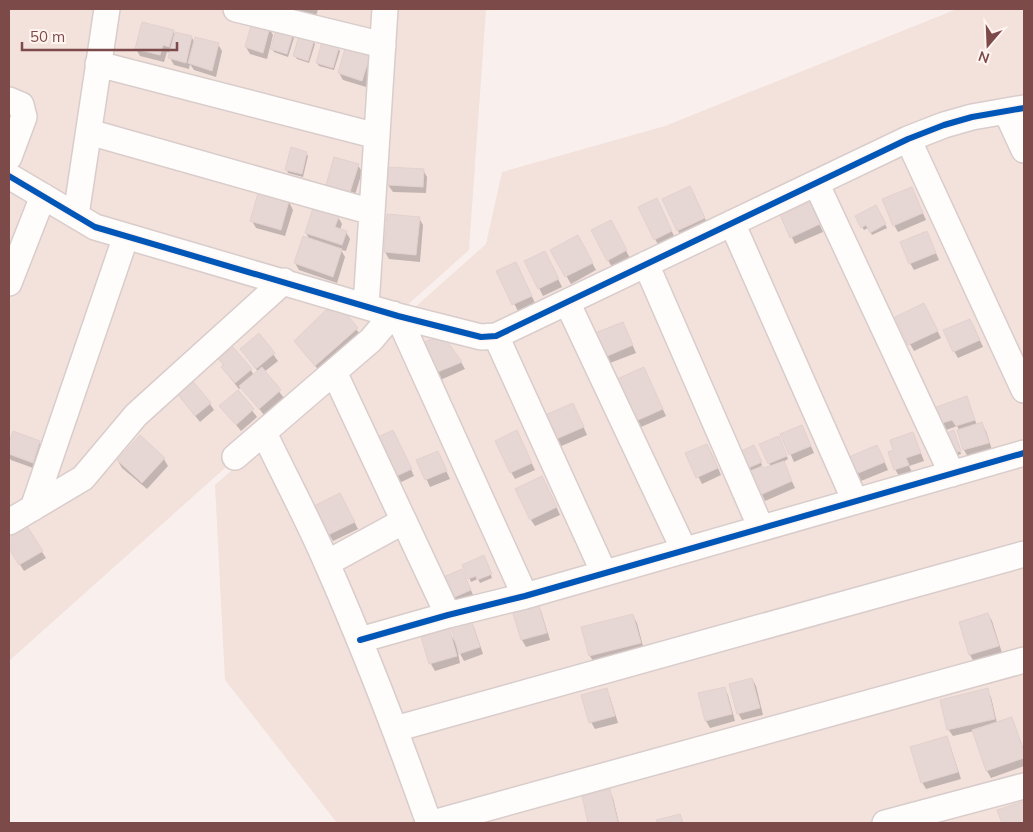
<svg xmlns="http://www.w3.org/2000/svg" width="1033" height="832" font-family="Mulish,sans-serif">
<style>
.residential{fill:#f3e1dc}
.shadow{fill:#0003}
.building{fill:#e6d6d4;stroke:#e3d1cf}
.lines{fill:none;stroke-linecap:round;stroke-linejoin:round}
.minor-casing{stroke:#d9cdcb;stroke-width:28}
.minor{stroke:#fefdfc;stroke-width:25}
.cycleway-casing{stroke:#fff4f0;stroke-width:9}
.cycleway{stroke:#0057b8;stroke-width:6}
</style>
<rect width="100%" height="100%" fill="#f9f0ed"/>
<path class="residential" d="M9,9H486L469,250L9,661Z
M957,9H1024V823H337L225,680L215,485L486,244L502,172L665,126Z"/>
<path class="shadow" d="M280,9H318L315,20Z
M269,28L273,35L267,59L250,54L246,47Z
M173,31L176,36L192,38L195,43L218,44L222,51L216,77L194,70L190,64L189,69L174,65L170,58L171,53L167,52L164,62L140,56L136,49Z
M293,35L294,38L288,57L274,52L271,47H272Z
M313,41L315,44L309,63L297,59L295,56Z
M338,48L340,51L334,70L319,66L317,63Z
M369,57L373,64L366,87L343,80L339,73Z
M306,153L308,156L303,177L288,173L287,170Z
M358,165L362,172L354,198L331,192L327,184Z
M423,170L427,177L426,193L393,192L388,185Z
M912,189L926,220L898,232L894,225Z
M694,194L708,225L682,237L678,231Z
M289,202L293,210L285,236L256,228L252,221Z
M660,207L675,238L659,246L655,239Z
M876,207L887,228L872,235L868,228L864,230L857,217Z
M813,210L823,232L795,244L782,216Z
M338,217L342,224L340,230L346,232L350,239L346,251L341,250L345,257L337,283L299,270L295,263L310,240L306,233Z
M419,218L423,225L420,262L389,259L385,252Z
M610,222L630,258L612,267L608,260Z
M578,237L596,270L571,284L552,251Z
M930,239L939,260L914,270L910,263Z
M549,260L562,287L543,296L526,262Z
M520,271L535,303L518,311L498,272Z
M928,312L941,338L914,351L910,344Z
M974,327L983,347L958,358L954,351Z
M356,329L361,336L320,372L296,341Z
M626,330L636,353L610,363L606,356Z
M259,335L278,361L264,372L284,398L264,415L242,387L239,389L227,374L220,359L251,370L254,376L258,372L242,349Z
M420,345L461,362L465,369L438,381Z
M647,375L666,416L641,427L637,420Z
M238,392L257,417L241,431L221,406Z
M177,393L210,404L214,410L200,422Z
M966,398L977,425L982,424L986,431L992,450L968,457L964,450L958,431H960L957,426L941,432L937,425Z
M577,412L587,435L559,447L555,440Z
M802,426L814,453L794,462L782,435Z
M13,433L39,442L43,449L36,469L11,460L9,457V446Z
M913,433L924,461L909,466L912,472L899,476L895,469V451Z
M955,435L961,454L952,457Z
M397,438L414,476L395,485Z
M520,439L535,470L515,479L511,472Z
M780,440L788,459L783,462L795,488L765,501L751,470L747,472L745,469L755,450L762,465L761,466L764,470L771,467L761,445Z
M711,452L721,475L702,484L687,454Z
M881,454L888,470L861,481L850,458Z
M164,459L168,466L147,489L122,468L118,461Z
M418,460H441L450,479L430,487Z
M546,484L560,515L535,526L531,520Z
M344,502L358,529L333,541L329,534Z
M26,528L46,558L24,571L9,547V539Z
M485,560L492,578L480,583L478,579L471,582L464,565Z
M465,577L474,597L453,606L449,599Z
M537,604L541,611L550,640L526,647L522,640L514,611Z
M988,614L992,621L1002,653L974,662L970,655L960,623Z
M633,616L637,623L644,650L594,663L590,656L583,628Z
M470,620L474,627L483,654L464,661L457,648L460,663L435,671L431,664L422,638L448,630L455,642Z
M752,679L756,686L763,715L742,720L738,713Z
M724,688L728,695L735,721L710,728L706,721L699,694Z
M606,690L610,697L618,723L595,729L591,722Z
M987,690L991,697L997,723L1012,719L1024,750V766L991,778L987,771L974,731L953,736L948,729Z
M946,738L950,745L961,779L926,789L922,782Z
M609,791L613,798L619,823H590L583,797Z"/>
<path class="building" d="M142,22L174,30L169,47L163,45L160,55L135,49Z
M252,22L270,27L263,53L245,47Z
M277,28L293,34L287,54L270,49Z
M175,32L192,36L186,63L168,58Z
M299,36L314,40L308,61L293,56Z
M195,37L219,43L212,71L188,63Z
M322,42L339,47L333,68L316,63Z
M345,49L370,56L362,81L338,73Z
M291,147L307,152L302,174L285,170Z
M334,157L359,164L350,192L326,185Z
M388,167L424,169L423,187L387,185Z
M690,186L705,218L677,231L662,199Z
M912,187L923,213L893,226L882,199Z
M258,193L289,201L281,230L250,221Z
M657,198L672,231L654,240L638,207Z
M810,202L820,224L790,238L780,215Z
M876,205L886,224L870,233L866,225L861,228L855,216Z
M313,208L339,216L335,227L347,231L342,245L305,233Z
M387,214L420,217L416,255L384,252Z
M611,220L627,250L607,261L591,230Z
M927,231L936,253L909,264L900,242Z
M578,235L593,263L565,277L550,250Z
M303,236L342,249L333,277L294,263Z
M545,251L559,279L538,289L524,261Z
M516,262L532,296L512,305L496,271Z
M924,303L938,331L908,345L895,317Z
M326,310L345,312L358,328L315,366L294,341Z
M970,319L980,340L953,352L943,330Z
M623,322L633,345L605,357L595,333Z
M259,333L275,353L256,369L240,349Z
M437,337L447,341L462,362L433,374L419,344Z
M233,347L252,369L235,383L221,367L224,365L218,359Z
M262,367L281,390L259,409L239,386Z
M644,367L663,409L636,421L617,379Z
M191,379L211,403L195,416L176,392Z
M238,390L254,409L236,425L219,406Z
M967,396L975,420L956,426L952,420L936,425L931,409Z
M573,403L584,427L554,440L543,416Z
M982,422L989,443L963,450L957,430Z
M802,425L811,446L789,455L780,434Z
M393,430L412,469L390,479L372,440Z
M517,430L532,463L510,473L495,441Z
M954,430L961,451L949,455L942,435Z
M13,431L40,441L33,463L9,454V443Z
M913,432L921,453L906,458L909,465L894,470L888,452L893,450L890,440Z
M140,435L165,458L142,483L117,460Z
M779,436L787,456L768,464L759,444Z
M707,444L718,468L696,478L685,453Z
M754,445L762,462L744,470L737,453Z
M877,445L885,462L856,474L849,457Z
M438,451L447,471L425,480L416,460Z
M784,461L792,481L760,495L750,471L762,466L764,468Z
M542,476L557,507L530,520L515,489Z
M340,493L355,522L328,535L314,506Z
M27,526L43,551L19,565L9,549V537Z
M484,555L492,574L477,580L476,576L468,579L462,565Z
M462,569L471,590L448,600L439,579Z
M538,603L547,633L521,640L512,610Z
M988,613L999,646L969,655L959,622Z
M633,614L641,643L589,656L581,627Z
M471,619L480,647L459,654L450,625Z
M449,628L457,656L429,664L421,637Z
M752,678L760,708L737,714L729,684Z
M725,687L732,714L705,721L698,693Z
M607,688L615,716L589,723L581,695Z
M988,688L995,719L947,730L940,700Z
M1012,717L1024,752V758L986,771L972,730Z
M947,736L958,772L921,783L910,747Z
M610,789L618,822L611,823H588L582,796Z
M1024,801V823H1002L997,810Z
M680,814L683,823H657L656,820Z"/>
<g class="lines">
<g class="minor-casing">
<path id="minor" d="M236,9L383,45
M98,64L377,136
M9,100L21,105L24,117L9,157
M1006,111L1024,150
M89,132L372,212
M908,139L1024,390
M9,176L95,227L398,316L481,337L496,336L908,139L944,125L972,117L1024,108
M816,183L952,474
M76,215L107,9
M732,223L855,501
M646,264L761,528
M9,283L43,196
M567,302L684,550
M366,306L385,9
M398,316L525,596
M496,336L604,573
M334,372L448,615
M264,433C285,477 309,521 328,566C365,650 398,736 429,823
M235,457L371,340L393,314
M33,508L126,236
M9,522L83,478L136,415L284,281
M327,563L404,521
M360,640L448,615L525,596L1024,453
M395,729L1024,554
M433,823L1024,660
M885,823L1024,786"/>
</g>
<use href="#minor" class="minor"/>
<g class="cycleway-casing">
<path id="cycleway" d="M9,176L95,227L398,316L481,337L496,336L908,139L944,125L972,117L1024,108
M360,640L448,615L525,596L1024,453"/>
</g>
<use href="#cycleway" class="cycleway"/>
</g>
<rect width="1033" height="832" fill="none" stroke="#7b4a49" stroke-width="20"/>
<g transform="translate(988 45) rotate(199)" stroke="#fff4f0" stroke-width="4" paint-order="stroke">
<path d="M0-4L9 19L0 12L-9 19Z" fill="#7b4a49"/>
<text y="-8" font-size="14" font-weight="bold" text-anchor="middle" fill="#7b4a49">N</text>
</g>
<path d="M22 42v8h155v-8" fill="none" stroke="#7b4a49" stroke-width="2.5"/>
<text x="30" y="42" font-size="15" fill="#7b4a49" stroke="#fff4f0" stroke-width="4" paint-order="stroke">50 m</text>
</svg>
